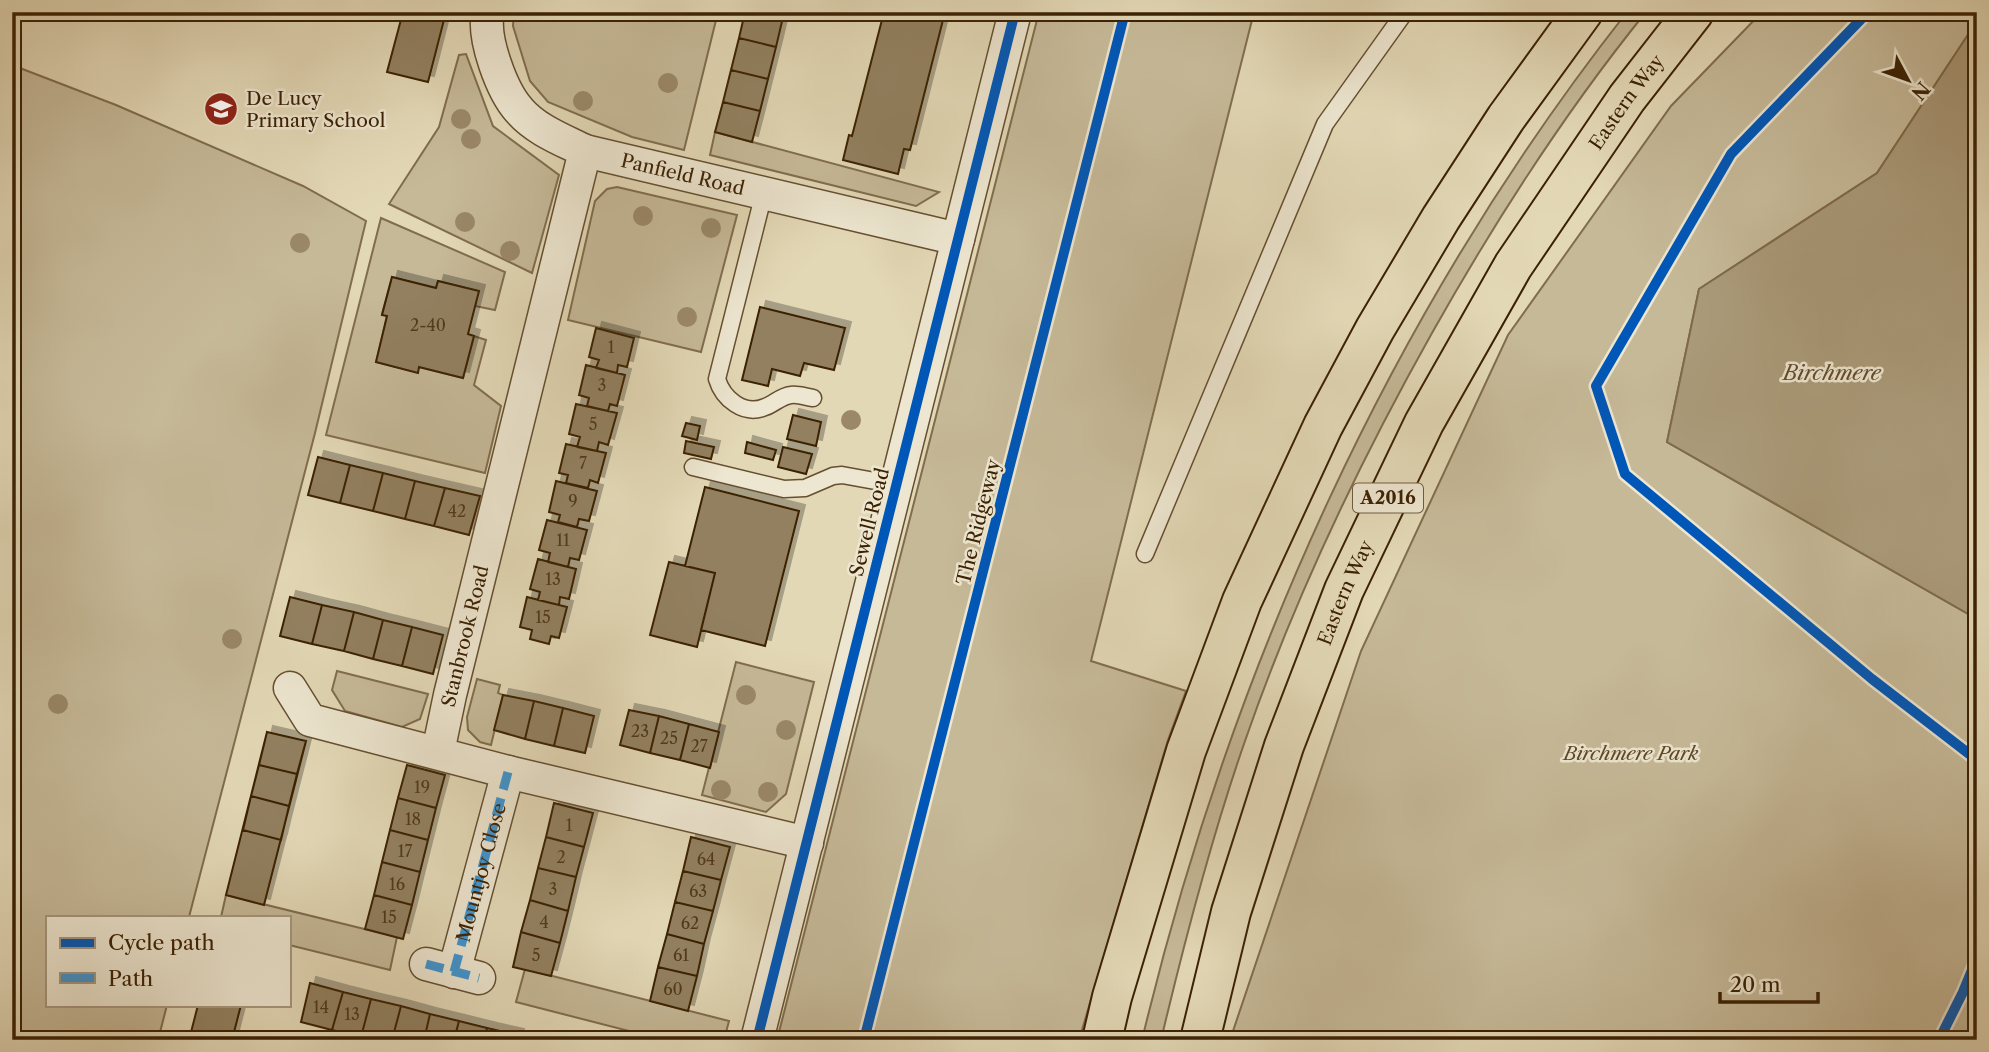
<svg xmlns="http://www.w3.org/2000/svg" width="1989" height="1052" font-family="'Libre Caslon Text',serif">
<style>
.green{fill:#c6b998;stroke:#806d4e;stroke-width:2}
.water{fill:#aa9a79;stroke:#7e6a4a;stroke-width:2}
.building{fill:#928060;stroke:#3b2103;stroke-width:2;filter:url(#shadow)}
.lines{fill:none;stroke-linecap:round;stroke-linejoin:round}
.lane-casing{stroke:#654f30;stroke-width:19}
.street-casing{stroke:#654f30;stroke-width:35}
.primary-casing{stroke:#3b2103;stroke-width:42}
.lane{stroke:#ede6d0;stroke-width:16}
.street{stroke:#ede6d0;stroke-width:32}
.primary{stroke:#e3d8b6;stroke-width:38}
.quiet{stroke:#3e95d1;stroke-width:9;stroke-dasharray:18 9;stroke-linecap:butt}
.cycleway-casing{stroke:#ede6d0;stroke-width:15}
.cycleway{stroke:#0057b8;stroke-width:10}
.tree{fill:#9a8868}
.labels{text-anchor:middle;stroke-width:5;stroke-linejoin:round;paint-order:stroke}
.number-label{font-size:16px;fill:#51391a}
.shield{fill:#ede6d0;stroke:#705c40;stroke-width:2}
.shield-label{font-size:18px;font-weight:bold;fill:#3b2103}
.poi-label{font-size:19px;fill:#3b2103;stroke:#ede6d0;text-anchor:start}
.street-label{font-size:19px;fill:#3b2103;stroke:#ede6d0}
.park-label{font-size:19px;font-style:italic;fill:#5e4728;stroke:#ede6d0}
.water-label{font-size:21px;font-style:italic;fill:#624b2c;stroke:#ede6d0}
</style>
<defs>
<filter id="shadow"><feDropShadow dx="6" dy="-6" stdDeviation="0" flood-color="#0004"/></filter>
</defs>
<rect width="100%" height="100%" fill="#e3d8b6"/>
<filter id="stains"><feTurbulence type="fractalNoise" baseFrequency=".00286" numOctaves="4"/><feColorMatrix values="0 0 0 0 .2 0 0 0 0 .09 0 0 0 0 .02 0 0 0 .5 -.17"/></filter>
<radialGradient id="worn" r=".72"><stop offset=".6" stop-color="#630" stop-opacity="0"/><stop offset="1" stop-color="#630" stop-opacity=".3"/></radialGradient>
<path class="green" d="M514,12H718L684,150L632,137L548,102L530,81L513,26Z
M1039,12H1254L1091,661L1186,691L1168,740L1079,1040H777Z
M1627,12H1646C1565,112 1495,221 1432,333C1359,463 1294,599 1245,741C1211,838 1185,939 1161,1040H1142C1231,668 1390,313 1627,12Z
M1762,12H1977V21L1877,173L1699,289L1667,442L1977,619V1040H1230L1361,651L1508,335L1671,106Z
M466,54L493,126L559,175L532,273L389,204L439,127L459,55Z
M12,65L116,105L303,186L366,221L315,433L189,917H47V1005H167L158,1040H12Z
M715,132L939,192L916,206L710,155Z
M617,187L737,215L701,352L568,320L595,201L607,189Z
M381,218L505,272L495,310L475,306L478,291L438,281L436,288L392,277L382,314L387,316L376,362L417,372L419,367L463,378L474,336L486,340L474,385L501,406L485,473L326,435Z
M736,662L814,682L786,794L766,812L702,795Z
M337,671L428,694L420,719L402,727L345,711L332,690Z
M477,679L500,685L498,693L503,695L491,745L480,742L468,730L467,717Z
M226,895L397,937L390,970L289,945V917H221Z
M525,969L729,1021L724,1040H664L516,1002Z"/>
<path class="water" d="M1977,21V619L1667,442L1699,289L1877,173Z"/>
<path class="building" d="M403,12H446L428,82L387,72Z
M745,12L784,13L776,47L739,38Z
M884,12H945L910,150L904,149L898,174L843,160L849,135L852,136Z
M739,38L776,47L768,79L731,70Z
M731,70L768,79L760,111L723,102Z
M723,102L760,111L752,142L715,132Z
M392,277L436,288L438,281L479,291L468,334L474,336L463,378L419,367L418,373L376,362L387,316L382,315Z
M760,307L845,328L834,370L804,363L800,376L772,369L768,386L742,380Z
M596,328L634,338L627,367L618,365L617,373L596,368L599,360L589,357Z
M586,365L625,375L617,406L610,404L608,411L587,406L589,398L579,395Z
M576,404L617,413L608,445L599,442L597,451L577,447L580,437L569,434Z
M793,415L821,422L816,446L787,439Z
M686,423L700,426L697,440L682,436Z
M686,441L714,447L711,459L684,453Z
M747,442L776,450L773,460L745,453Z
M566,444L606,453L598,483L590,480L588,488L566,483L568,475L559,473Z
M783,447L812,454L806,474L778,467Z
M318,457L350,465L340,503L308,495Z
M350,465L383,473L373,511L340,503Z
M383,473L415,481L405,519L373,511Z
M415,481L445,488L434,526L405,519Z
M556,481L597,491L589,521L579,519L577,527L558,522L560,515L549,512Z
M705,487L799,511L765,646L701,630L715,573L685,566Z
M445,488L480,496L469,535L434,526Z
M547,520L587,530L579,560L570,558L568,567L548,562L550,553L539,550Z
M538,559L576,569L569,599L560,597L559,605L538,600L540,592L530,589Z
M669,562L715,573L697,647L650,635Z
M290,597L322,605L312,644L280,636Z
M527,597L567,607L559,638L551,636L549,644L530,639L532,630L520,627Z
M322,605L354,612L344,651L312,644Z
M354,612L383,620L373,659L344,651Z
M383,620L412,627L402,666L373,659Z
M412,627L443,635L433,674L402,666Z
M503,695L534,701L525,739L494,730Z
M534,701L563,708L554,746L525,739Z
M563,708L594,716L585,753L554,746Z
M629,710L659,716L650,753L620,745Z
M659,716L689,724L680,760L650,753Z
M689,724L719,732L710,768L680,760Z
M267,732L306,741L264,905L226,895Z
M267,732L306,741L297,774L259,765Z
M259,765L297,774L289,806L251,796Z
M407,765L445,775L436,808L398,798Z
M251,796L289,806L281,840L243,830Z
M398,798L436,808L428,840L390,830Z
M554,803L593,813L584,847L546,837Z
M390,830L428,840L420,872L382,862Z
M546,837L584,847L576,877L538,868Z
M691,837L730,847L721,880L683,871Z
M382,862L420,872L412,905L374,895Z
M538,868L576,877L568,911L530,900Z
M683,871L721,880L713,911L675,902Z
M374,895L412,905L403,939L365,929Z
M530,900L568,911L560,943L521,932Z
M675,902L713,911L704,944L667,934Z
M521,932L560,943L551,976L513,967Z
M667,934L704,944L697,976L658,967Z
M658,967L697,976L688,1011L650,1001Z
M310,983L343,992L332,1030L301,1022Z
M343,992L371,999L361,1037L332,1030Z
M371,999L401,1006L392,1040L361,1037Z
M198,1005H241L232,1040H189Z
M401,1006L430,1014L424,1040H392Z
M430,1014L459,1021L454,1040H424Z
M459,1021L487,1028L484,1040H454Z
M487,1028L518,1035L516,1040H484Z"/>
<g class="lines">
<g class="lane-casing">
<path id="lane" d="M764,193L717,379C723,399 744,416 765,407C774,404 781,396 791,395C798,394 806,397 813,398
M693,467L784,489L805,488L833,476L842,475L897,485
M1145,554L1325,124L1405,12"/>
</g>
<g class="street-casing">
<g id="street">
<path id="s1" d="M488,12C482,38 502,91 519,110C536,130 563,140 585,151L958,239"/>
<path d="M290,688L310,720L508,772L807,843"/>
<path id="s2" d="M438,752L450,695L585,151"/>
<path d="M426,964L479,978"/>
<path id="s3" d="M454,972L508,772"/>
<path d="M757,1040L1015,12"/>
</g>
</g>
<g class="primary-casing">
<g id="primary">
<path d="M1102,1040L1112,997L1186,751L1242,601L1323,426L1375,329L1441,218L1506,118L1583,12"/>
<path id="s4" d="M1200,1040L1231,912L1284,746L1344,590L1424,423L1513,266L1627,98L1694,12"/>
</g>
</g>
<use href="#lane" class="lane"/>
<use href="#street" class="street"/>
<use href="#primary" class="primary"/>
<path class="quiet" d="M426,964L479,978
M454,972L508,772"/>
<g class="cycleway-casing">
<path id="cycleway" d="M1868,12L1731,154L1596,386L1625,474L1872,679L1977,760
M757,1040L1015,12
M864,1040L1125,12
M1939,1040L1963,992L1977,958"/>
</g>
<use href="#cycleway" class="cycleway"/>
</g>
<g class="tree">
<circle cx="668" cy="83" r="10"/>
<circle cx="583" cy="101" r="10"/>
<circle cx="461" cy="119" r="10"/>
<circle cx="471" cy="139" r="10"/>
<circle cx="643" cy="216" r="10"/>
<circle cx="465" cy="222" r="10"/>
<circle cx="711" cy="228" r="10"/>
<circle cx="300" cy="243" r="10"/>
<circle cx="510" cy="251" r="10"/>
<circle cx="687" cy="317" r="10"/>
<circle cx="851" cy="420" r="10"/>
<circle cx="232" cy="639" r="10"/>
<circle cx="746" cy="695" r="10"/>
<circle cx="58" cy="704" r="10"/>
<circle cx="786" cy="730" r="10"/>
<circle cx="721" cy="790" r="10"/>
<circle cx="768" cy="792" r="10"/>
</g>
<defs>
<g id="school-disc" transform="scale(1.75)"><circle r="9.5" fill="#8f2418" stroke="#ede6d0"/><path d="M0-5L7-2L0 1L-7-2ZM-4 1L0 2.5L4 1V4Q0 6-4 4Z" fill="#fff"/></g>
</defs>
<g fill-rule="evenodd">
<use href="#school-disc" x="221" y="109"/>
</g>
<g class="labels">
<g class="number-label">
<text x="428" y="331">2-40</text>
<text x="611" y="353">1</text>
<text x="602" y="391">3</text>
<text x="593" y="430">5</text>
<text x="583" y="469">7</text>
<text x="573" y="507">9</text>
<text x="457" y="517">42</text>
<text x="563" y="546">11</text>
<text x="553" y="585">13</text>
<text x="543" y="623">15</text>
<text x="640" y="737">23</text>
<text x="669" y="744">25</text>
<text x="699" y="752">27</text>
<text x="422" y="793">19</text>
<text x="413" y="825">18</text>
<text x="569" y="831">1</text>
<text x="405" y="857">17</text>
<text x="561" y="863">2</text>
<text x="706" y="865">64</text>
<text x="397" y="890">16</text>
<text x="553" y="895">3</text>
<text x="698" y="897">63</text>
<text x="389" y="923">15</text>
<text x="544" y="928">4</text>
<text x="690" y="929">62</text>
<text x="536" y="961">5</text>
<text x="681" y="961">61</text>
<text x="673" y="995">60</text>
<text x="321" y="1013">14</text>
<text x="352" y="1020">13</text>
</g>
<rect class="shield" x="1353" y="483.5" width="70" height="29" rx="5"/>
<g class="shield-label">
<text x="1388" y="504">A2016</text>
</g>
<g class="poi-label">
<text x="246" y="105">De Lucy<tspan x="246" dy="22">Primary School</tspan></text>
</g>
<g class="street-label">
<text dy="7" stroke="none"><textPath href="#s4" startOffset="1038">Eastern Way</textPath></text>
<text dy="7" stroke="none"><textPath href="#s1" startOffset="284">Panfield Road</textPath></text>
<text transform="translate(869 522) rotate(-76)" y="7">Sewell Road</text>
<text transform="translate(978 522) rotate(-76)" y="7">The Ridgeway</text>
<text dy="7" stroke="none"><textPath href="#s4" startOffset="471">Eastern Way</textPath></text>
<text dy="7" stroke="none"><textPath href="#s2" startOffset="119">Stanbrook Road</textPath></text>
<text dy="7" stroke="none"><textPath href="#s3" startOffset="103">Mountjoy Close</textPath></text>
</g>
<g class="park-label">
<text x="1631" y="760">Birchmere Park</text>
</g>
<g class="water-label">
<text x="1832" y="380">Birchmere</text>
</g>
</g>
<rect width="1989" height="1052" fill="none" stroke="#e3d8b6" stroke-width="42"/>
<rect x="14" y="14" width="1961" height="1024" fill="none" stroke="#3b2103" stroke-width="3.5"/>
<rect x="21" y="21" width="1947" height="1010" fill="none" stroke="#3b2103" stroke-width="2"/>
<rect x="46" y="916" width="245" height="91" fill="#ede6d0" stroke="#a6977e" stroke-width="2"/>
<rect x="60" y="938" width="35" height="10" fill="#0057b8" stroke="#a6977e" stroke-width="2"/>
<text x="108" y="950" font-size="21" fill="#3b2103">Cycle path</text>
<rect x="60" y="973" width="35" height="10" fill="#3e95d1" stroke="#a6977e" stroke-width="2"/>
<text x="108" y="986" font-size="21" fill="#3b2103">Path</text>
<g transform="translate(1908 80) rotate(131)" stroke="#ede6d0" stroke-width="5" paint-order="stroke">
<path d="M0-5L12 26L0 18L-12 26Z" fill="#3b2103"/>
<text y="-10" font-size="19" font-weight="bold" text-anchor="middle" fill="#3b2103">N</text>
</g>
<path d="M1720 992v10h98v-10" fill="none" stroke="#3b2103" stroke-width="3.5"/>
<text x="1730" y="992" font-size="21" fill="#3b2103" stroke="#ede6d0" stroke-width="5" paint-order="stroke">20 m</text>
<rect width="100%" height="100%" filter="url(#stains)"/>
<rect width="100%" height="100%" fill="url(#worn)"/>
</svg>
